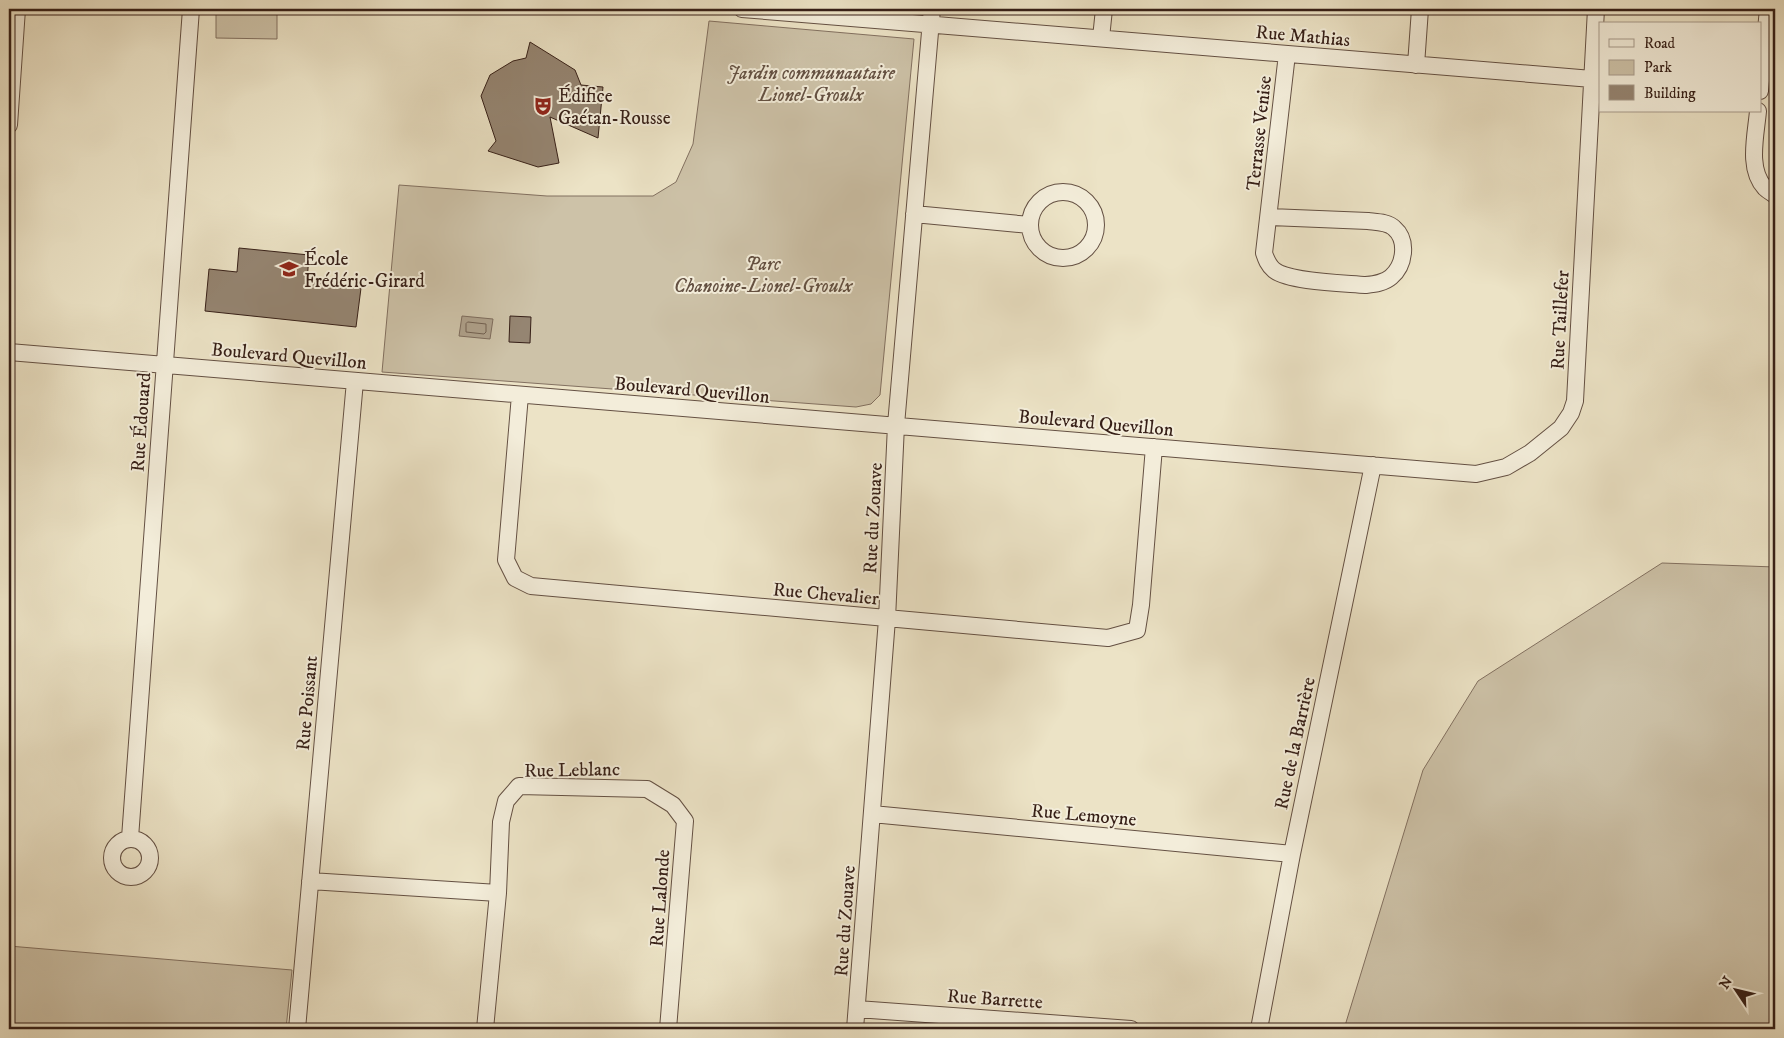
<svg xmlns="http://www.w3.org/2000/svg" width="1784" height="1038" font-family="'IM FELL DW Pica',serif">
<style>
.green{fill:#cdc2a8;stroke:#827060}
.water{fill:#aea08a;stroke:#7e6c5c}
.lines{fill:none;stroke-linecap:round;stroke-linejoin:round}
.shore{stroke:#726050;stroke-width:1}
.building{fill:#958572;stroke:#361f17}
.minor-casing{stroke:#645043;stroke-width:18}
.minor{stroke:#f3edda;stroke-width:16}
.labels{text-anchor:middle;stroke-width:4;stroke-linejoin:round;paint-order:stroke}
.street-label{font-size:19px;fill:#361f17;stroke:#f3edda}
.park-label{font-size:19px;font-style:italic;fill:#635042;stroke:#f3edda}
.poi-label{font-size:19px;fill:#361f17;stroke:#f3edda;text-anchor:start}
</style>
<rect width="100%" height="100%" fill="#ece3c6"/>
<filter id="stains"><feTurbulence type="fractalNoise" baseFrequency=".004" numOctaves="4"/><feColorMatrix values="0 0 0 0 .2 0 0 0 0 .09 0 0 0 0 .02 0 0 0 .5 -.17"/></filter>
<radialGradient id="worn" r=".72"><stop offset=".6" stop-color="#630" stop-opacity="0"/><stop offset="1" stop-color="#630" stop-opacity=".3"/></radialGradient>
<path class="green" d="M216,9H277V39L216,38Z
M709,21L914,39L880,395L871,404L856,407L382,372L399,185L547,196H653L676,182L693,144Z
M1662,563L1775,567V1029H1344L1423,770L1478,681Z
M9,946L292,970L286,1029H9Z"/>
<path class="water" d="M462,316L493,319L490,339L459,336Z"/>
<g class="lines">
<path class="shore" d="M468,322L486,324V332L484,334L466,332V324Z"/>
</g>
<path class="building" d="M530,42L575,70L581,85L603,87L598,138L550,117L559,163L538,167L488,151L496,141L481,96L490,75L513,61L526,58Z
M239,248L309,255L307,282L361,288L356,327L205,311L209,269L237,272Z
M510,316L531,317L530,343L509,342Z"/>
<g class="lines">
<g class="minor-casing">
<path id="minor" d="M742,9L1592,79
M1101,38L1104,9
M1416,65L1420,9
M1760,91L1768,9
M1758,111C1756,135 1747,169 1765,188C1768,191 1772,193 1775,195
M9,125L17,9
M1030 225a33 33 0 1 1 66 0a33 33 0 1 1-66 0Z
M914,214L1030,225
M1269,217L1368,221C1376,222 1388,222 1394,228C1408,240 1405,265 1391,277C1384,283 1375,284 1366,285C1344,283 1289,282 1274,270C1268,265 1266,259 1264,253L1287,54
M9,352L1476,474L1506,467L1530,453L1561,428L1571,413L1575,401L1596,9
M520,395L506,560L515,578L531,586L1108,638L1137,630L1141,605L1154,447
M872,814L1292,854
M130,838L191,9
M112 858a19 19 0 1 1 38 0a19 19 0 1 1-38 0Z
M310,881L498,893
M857,1009L1131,1029
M297,1029L355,381
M485,1029L498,893L501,822L506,801L519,786L647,789L673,805L685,821L668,1029
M855,1029L887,619L896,425L932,9
M1259,1029L1292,854L1373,465"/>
</g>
<use href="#minor" class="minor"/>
</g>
<defs>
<g id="theatre-bare" transform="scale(1.5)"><path d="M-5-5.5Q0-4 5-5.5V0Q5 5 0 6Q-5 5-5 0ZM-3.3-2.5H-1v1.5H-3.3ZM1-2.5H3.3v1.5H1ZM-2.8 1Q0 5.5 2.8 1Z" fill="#8f2418" stroke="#f3edda" stroke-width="2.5" paint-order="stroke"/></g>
<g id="school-bare" transform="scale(1.5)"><path d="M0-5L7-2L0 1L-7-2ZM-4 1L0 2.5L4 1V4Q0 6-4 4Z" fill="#8f2418" stroke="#f3edda" stroke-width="2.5" paint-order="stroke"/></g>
</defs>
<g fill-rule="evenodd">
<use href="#theatre-bare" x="543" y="106"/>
<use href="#school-bare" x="289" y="269"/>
</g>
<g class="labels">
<g class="street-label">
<text transform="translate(1303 35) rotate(5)" y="7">Rue Mathias</text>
<text transform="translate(1258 133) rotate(-84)" y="7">Terrasse Venise</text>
<text transform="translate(1559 320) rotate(-87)" y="7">Rue Taillefer</text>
<text transform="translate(289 355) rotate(5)" y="7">Boulevard Quevillon</text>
<text transform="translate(692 389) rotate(5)" y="7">Boulevard Quevillon</text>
<text transform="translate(140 422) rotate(-86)" y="7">Rue Édouard</text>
<text transform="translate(1096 422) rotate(5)" y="7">Boulevard Quevillon</text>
<text transform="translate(872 518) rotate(-87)" y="7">Rue du Zouave</text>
<text transform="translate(826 593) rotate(5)" y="7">Rue Chevalier</text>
<text transform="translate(306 703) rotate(-85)" y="7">Rue Poissant</text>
<text transform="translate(1294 743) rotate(-78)" y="7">Rue de la Barrière</text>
<text transform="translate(572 769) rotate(-1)" y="7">Rue Leblanc</text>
<text transform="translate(1084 814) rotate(5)" y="7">Rue Lemoyne</text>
<text transform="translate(659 898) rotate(-86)" y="7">Rue Lalonde</text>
<text transform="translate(844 921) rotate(-86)" y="7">Rue du Zouave</text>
<text transform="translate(995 998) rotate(4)" y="7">Rue Barrette</text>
</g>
<g class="park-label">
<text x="811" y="79">Jardin communautaire<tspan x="811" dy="22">Lionel-Groulx</tspan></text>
<text x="763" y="270">Parc<tspan x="763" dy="22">Chanoine-Lionel-Groulx</tspan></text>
</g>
<g class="poi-label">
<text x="558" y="102">Édifice<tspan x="558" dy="22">Gaétan-Rousse</tspan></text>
<text x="304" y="265">École<tspan x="304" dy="22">Frédéric-Girard</tspan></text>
</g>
</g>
<rect width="1784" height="1038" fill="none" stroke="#ece3c6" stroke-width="30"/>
<rect x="10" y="10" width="1764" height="1018" fill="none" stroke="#361f17" stroke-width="2.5"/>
<rect x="15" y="15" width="1754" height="1008" fill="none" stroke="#361f17"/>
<rect x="1599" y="22" width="162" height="90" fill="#f3edda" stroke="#a79b8c"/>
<rect x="1609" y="39" width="25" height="8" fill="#f3edda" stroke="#a79b8c"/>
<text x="1644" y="48" font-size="15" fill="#361f17">Road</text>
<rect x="1609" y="60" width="25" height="15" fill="#cdc2a8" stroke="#a79b8c"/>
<text x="1644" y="72" font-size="15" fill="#361f17">Park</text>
<rect x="1609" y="85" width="25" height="15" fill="#958572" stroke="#a79b8c"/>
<text x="1644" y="98" font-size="15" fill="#361f17">Building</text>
<g transform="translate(1736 990) rotate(305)" stroke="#f3edda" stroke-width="4" paint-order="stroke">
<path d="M0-4L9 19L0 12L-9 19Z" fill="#361f17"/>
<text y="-8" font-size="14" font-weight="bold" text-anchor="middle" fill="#361f17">N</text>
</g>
<rect width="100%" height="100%" filter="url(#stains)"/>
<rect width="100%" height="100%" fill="url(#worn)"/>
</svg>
